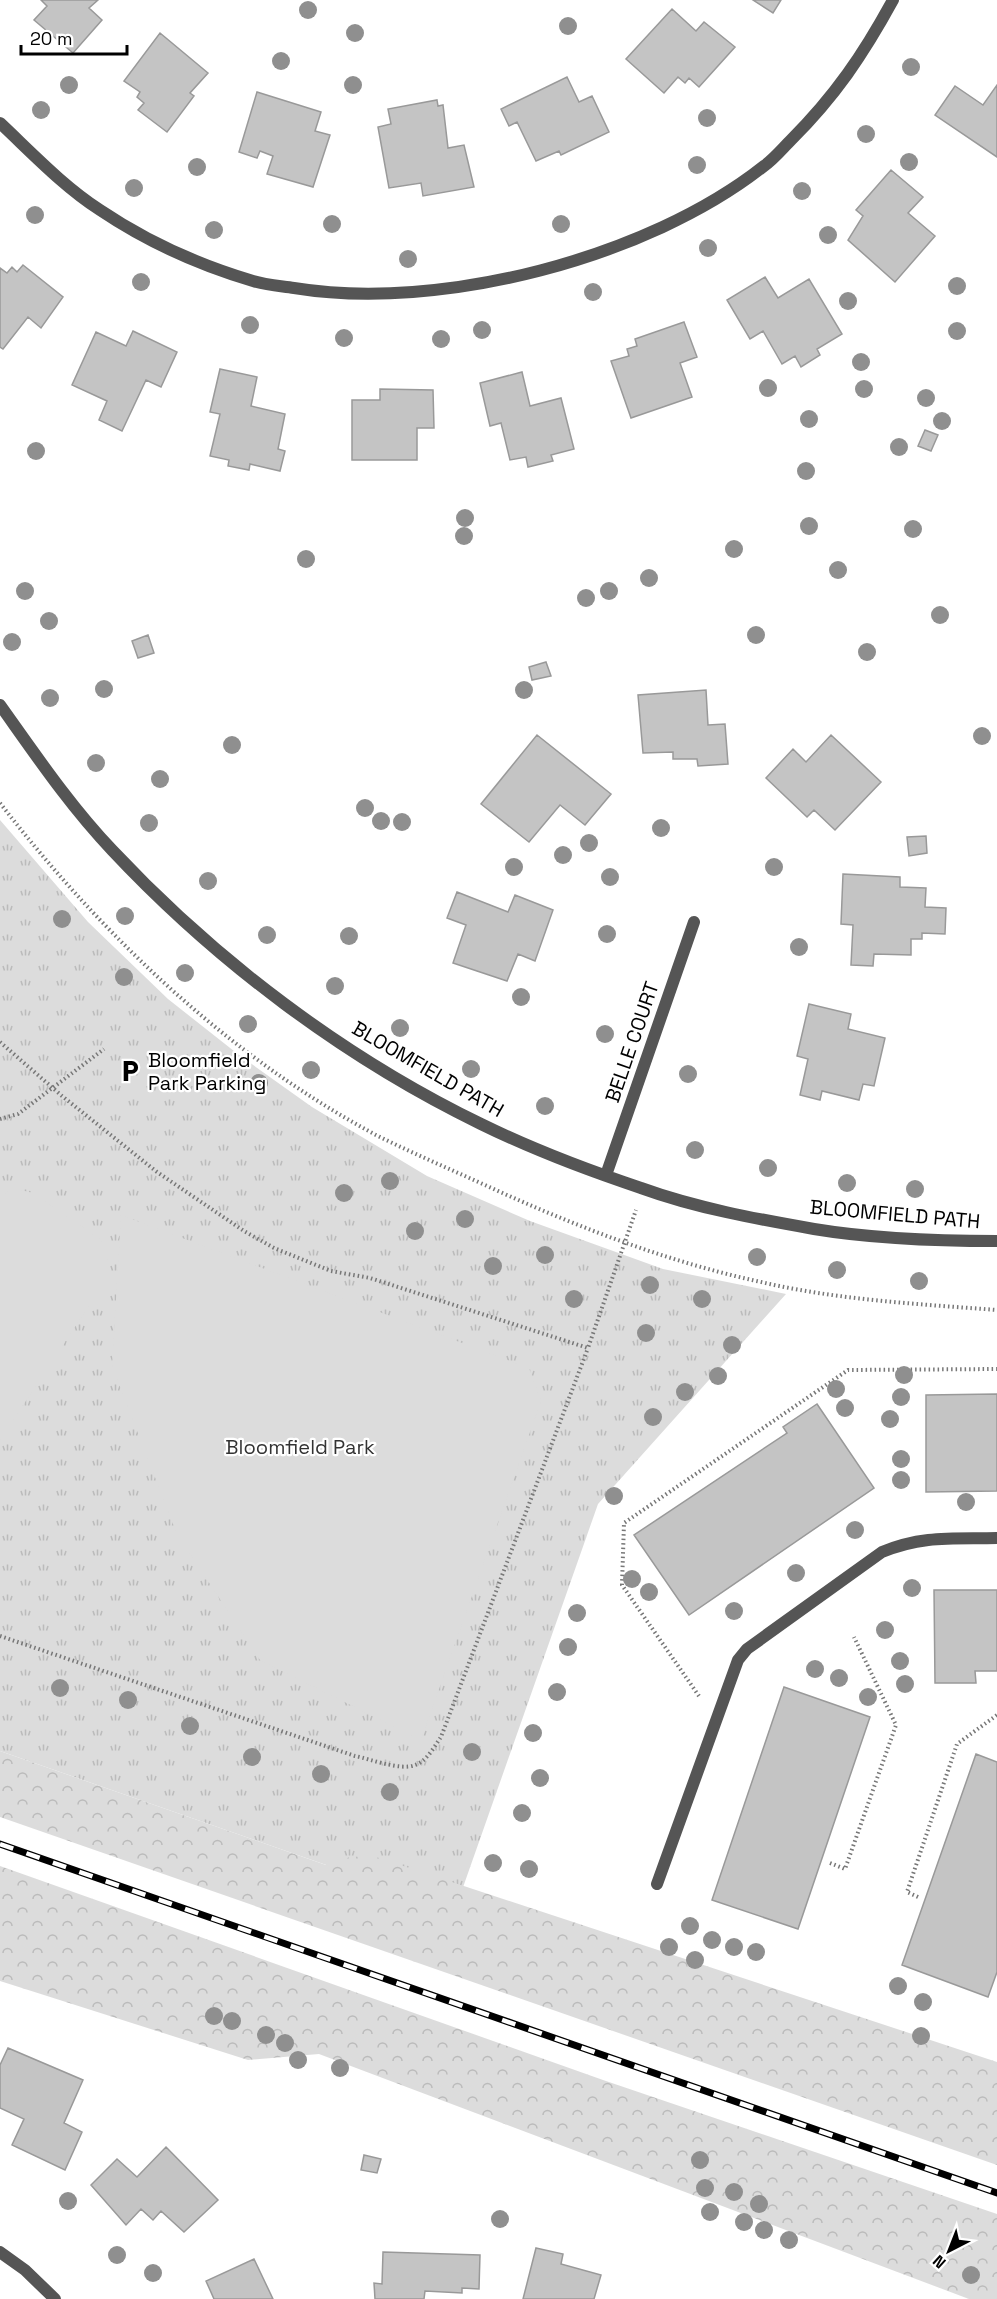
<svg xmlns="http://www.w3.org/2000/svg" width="997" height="2299" font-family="'Space Grotesk',sans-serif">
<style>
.grass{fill:url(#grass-tufts)}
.forest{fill:url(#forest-crowns)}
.pitch{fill:#dcdcdc}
.building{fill:#c4c4c4;stroke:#999;stroke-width:1.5}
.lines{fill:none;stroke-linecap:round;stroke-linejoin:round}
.path{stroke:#777;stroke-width:4;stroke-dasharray:1.5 3;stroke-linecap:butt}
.lane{stroke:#555;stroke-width:12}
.street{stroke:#555;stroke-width:12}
.rail-casing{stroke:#000;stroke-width:7}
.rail{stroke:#fff;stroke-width:4.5;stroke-dasharray:14;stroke-linecap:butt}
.tree{fill:#8f8f8f}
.labels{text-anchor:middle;stroke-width:4.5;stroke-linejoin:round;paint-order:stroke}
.street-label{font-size:20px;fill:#000;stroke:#fff}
.poi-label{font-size:20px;fill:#000;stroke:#fff;text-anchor:start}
.park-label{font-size:20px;fill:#333;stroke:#fff}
</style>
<defs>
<pattern id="grass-tufts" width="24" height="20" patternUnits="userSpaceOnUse" patternTransform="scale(1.5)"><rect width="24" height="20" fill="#dcdcdc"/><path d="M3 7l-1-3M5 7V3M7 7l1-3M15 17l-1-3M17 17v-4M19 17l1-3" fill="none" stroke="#bbb"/></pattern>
<pattern id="forest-crowns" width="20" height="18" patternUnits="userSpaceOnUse" patternTransform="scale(1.5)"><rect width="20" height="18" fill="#dcdcdc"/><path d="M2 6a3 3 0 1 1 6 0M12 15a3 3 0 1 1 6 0" fill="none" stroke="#bbb"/></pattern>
</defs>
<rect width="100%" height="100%" fill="#fff"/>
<path class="grass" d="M0,820L88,922L168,999L239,1055L312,1107L427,1176L530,1221L663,1269L786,1294L598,1504L455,1910L0,1751Z"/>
<path class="forest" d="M0,1751L326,1865L350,1857L373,1856L997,2062V2165L0,1817Z
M0,1866L603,2080L997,2214V2299H969L319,2054L248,2060L0,1981Z"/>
<path class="pitch" d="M13,1188L33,1193L100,1239L109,1262L110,1270L106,1280L0,1440V1197Z
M121,1215L529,1368L541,1401L421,1740L260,1660L177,1534L112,1366Z"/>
<path class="building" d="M41,0H98L89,8L102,20L73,53L34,20L47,6Z
M753,0H781L773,13Z
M672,9L696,31L704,22L735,47L699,87L689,78L685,83L678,77L664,93L626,59Z
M160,33L208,73L190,93L194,96L167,132L138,110L144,103L137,97L140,92L124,81Z
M567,77L579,102L592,96L609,132L561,155L559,151L536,161L517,122L509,126L501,109Z
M997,85V157L935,115L955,86L983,105Z
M257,92L321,112L315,131L330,135L313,187L267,174L273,156L260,151L257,158L239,152Z
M437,100L438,106L443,105L448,148L464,145L474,187L423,196L421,183L389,188L378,127L391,124L388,109Z
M891,170L923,197L908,213L935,236L895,282L848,240L863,216L856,210Z
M23,265L63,297L41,328L28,317L3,349L0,347V268L7,273L12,267L17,272Z
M765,277L778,298L809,279L842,334L817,349L820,355L801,367L795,356L782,364L763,331L750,339L727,300Z
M684,322L697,357L680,363L692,397L631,418L611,361L629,356L627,349L637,346L635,339Z
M133,331L177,352L161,387L146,380L122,431L99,420L107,401L72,385L96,332L126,346Z
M220,369L257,377L251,406L285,414L278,449L285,451L280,471L250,464L249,470L228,466L229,460L210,456L220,414L210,412Z
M522,372L530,406L561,398L574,449L551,455L553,461L528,467L526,457L510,460L501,423L490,426L480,383Z
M380,389L433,390L434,428H417V460H352V400H380Z
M925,430L938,435L931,451L918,446Z
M148,635L154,653L138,658L132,641Z
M546,662L551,676L532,680L529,667Z
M706,690L708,725L725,724L728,764L698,766L697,759H673V752L643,753L638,695Z
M537,735L611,794L585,825L560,805L529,842L481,804Z
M831,735L881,782L835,830L814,810L807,817L766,778L793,749L806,762Z
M926,836L927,853L909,856L907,837Z
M843,874L900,877V887L926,888L925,907L946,908L945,934L922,933V939H911V955L874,954L873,966L851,965L853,925L841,924Z
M457,892L508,912L515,895L553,910L535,961L518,954L507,981L453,963L466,925L447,918Z
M809,1004L851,1014L848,1029L885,1038L874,1086L863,1084L859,1100L822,1091L820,1100L800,1095L808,1059L797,1056Z
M997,1394V1491L926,1492V1395Z
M817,1404L874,1488L689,1615L634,1535L787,1433L783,1427Z
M934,1590H997V1671H975L976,1683H935Z
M784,1687L870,1717L798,1929L712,1900Z
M976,1754L997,1762V1972L988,1997L902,1965Z
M8,2048L83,2080L64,2123L82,2132L65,2170L12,2145L24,2119L0,2108V2065Z
M166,2147L218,2200L184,2232L161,2211L153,2220L141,2209L126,2225L91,2185L117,2159L137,2177Z
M364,2155L381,2159L377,2173L361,2170Z
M536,2248L563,2254L561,2264L601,2275L594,2299H523Z
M383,2252L480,2255L479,2289L462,2288V2293L425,2291L424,2299H375L374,2283L382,2284Z
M254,2259L273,2299H214L206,2281Z"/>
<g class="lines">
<path class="path" d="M0,803C102,935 227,1055 376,1135C416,1155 457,1172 498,1191C583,1229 669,1262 761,1282C838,1300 918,1304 997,1310
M0,1042L62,1096L157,1172L244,1231L274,1248L331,1271L370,1278L588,1348L636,1210
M0,1119L18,1114L104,1049
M0,1636L355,1756C370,1759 401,1771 415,1765C427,1761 434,1747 441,1737L588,1348
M699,1696L622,1585L624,1523L848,1370L997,1369
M830,1863L845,1869L896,1725L854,1637
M918,1897L907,1892L957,1744L997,1715"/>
<path class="lane" d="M657,1884L738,1660L747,1649L882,1552C923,1535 954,1539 997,1538"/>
<path class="street" d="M0,123C32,153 63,186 100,210C146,241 199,265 253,281C266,285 281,286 294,288C440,312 648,258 764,166C774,159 782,149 791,140C835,96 863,55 893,0
M0,705C35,754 70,806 112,850C216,961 345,1058 481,1124C532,1149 587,1170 641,1188C696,1208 757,1219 814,1229C874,1239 936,1241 997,1241
M606,1175L694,922
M0,2252L25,2270L55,2299"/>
<g class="rail-casing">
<path id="rail" d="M0,1844L997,2193"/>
</g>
<use href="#rail" class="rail"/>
</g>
<g class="tree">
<circle cx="308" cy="10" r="9"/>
<circle cx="568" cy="26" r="9"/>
<circle cx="355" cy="33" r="9"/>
<circle cx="281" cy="61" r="9"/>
<circle cx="911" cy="67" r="9"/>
<circle cx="69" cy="85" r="9"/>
<circle cx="353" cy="85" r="9"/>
<circle cx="41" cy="110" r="9"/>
<circle cx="707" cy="118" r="9"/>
<circle cx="866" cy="134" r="9"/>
<circle cx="909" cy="162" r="9"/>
<circle cx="697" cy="165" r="9"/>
<circle cx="197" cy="167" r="9"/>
<circle cx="134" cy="188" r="9"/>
<circle cx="802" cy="191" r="9"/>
<circle cx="35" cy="215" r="9"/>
<circle cx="332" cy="224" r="9"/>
<circle cx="561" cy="224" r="9"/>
<circle cx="214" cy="230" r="9"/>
<circle cx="828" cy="235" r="9"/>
<circle cx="708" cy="248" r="9"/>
<circle cx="408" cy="259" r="9"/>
<circle cx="141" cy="282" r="9"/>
<circle cx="957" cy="286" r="9"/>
<circle cx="593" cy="292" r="9"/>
<circle cx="848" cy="301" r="9"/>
<circle cx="250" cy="325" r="9"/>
<circle cx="482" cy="330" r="9"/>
<circle cx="957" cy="331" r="9"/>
<circle cx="344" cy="338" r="9"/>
<circle cx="441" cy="339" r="9"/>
<circle cx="861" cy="362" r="9"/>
<circle cx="768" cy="388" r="9"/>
<circle cx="864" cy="389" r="9"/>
<circle cx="926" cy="398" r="9"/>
<circle cx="809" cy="419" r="9"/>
<circle cx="942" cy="421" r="9"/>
<circle cx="899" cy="447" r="9"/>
<circle cx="36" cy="451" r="9"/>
<circle cx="806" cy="471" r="9"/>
<circle cx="465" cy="518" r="9"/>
<circle cx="809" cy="526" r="9"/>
<circle cx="913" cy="529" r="9"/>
<circle cx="464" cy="536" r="9"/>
<circle cx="734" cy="549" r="9"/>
<circle cx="306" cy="559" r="9"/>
<circle cx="838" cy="570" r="9"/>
<circle cx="649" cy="578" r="9"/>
<circle cx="25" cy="591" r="9"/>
<circle cx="609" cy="591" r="9"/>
<circle cx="586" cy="598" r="9"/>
<circle cx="940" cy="615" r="9"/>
<circle cx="49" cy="621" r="9"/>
<circle cx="756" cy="635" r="9"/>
<circle cx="12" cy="642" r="9"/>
<circle cx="867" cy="652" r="9"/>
<circle cx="104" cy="689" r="9"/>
<circle cx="524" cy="690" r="9"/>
<circle cx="50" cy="698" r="9"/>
<circle cx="982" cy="736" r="9"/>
<circle cx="232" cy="745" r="9"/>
<circle cx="96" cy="763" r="9"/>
<circle cx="160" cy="779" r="9"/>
<circle cx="365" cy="808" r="9"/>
<circle cx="381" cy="821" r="9"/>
<circle cx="402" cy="822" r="9"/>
<circle cx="149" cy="823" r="9"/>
<circle cx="661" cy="828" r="9"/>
<circle cx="589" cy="843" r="9"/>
<circle cx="563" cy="855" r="9"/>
<circle cx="514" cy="867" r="9"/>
<circle cx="774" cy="867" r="9"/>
<circle cx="610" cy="877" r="9"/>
<circle cx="208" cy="881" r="9"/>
<circle cx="125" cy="916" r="9"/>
<circle cx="62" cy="919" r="9"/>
<circle cx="607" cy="934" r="9"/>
<circle cx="267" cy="935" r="9"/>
<circle cx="349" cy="936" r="9"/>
<circle cx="799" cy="947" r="9"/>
<circle cx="185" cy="973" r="9"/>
<circle cx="124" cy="977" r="9"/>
<circle cx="335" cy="986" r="9"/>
<circle cx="521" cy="997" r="9"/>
<circle cx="248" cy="1024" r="9"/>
<circle cx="400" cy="1028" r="9"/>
<circle cx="605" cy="1034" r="9"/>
<circle cx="471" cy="1069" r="9"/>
<circle cx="311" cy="1070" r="9"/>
<circle cx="688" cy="1074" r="9"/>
<circle cx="259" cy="1083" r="9"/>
<circle cx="545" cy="1106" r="9"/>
<circle cx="695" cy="1150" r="9"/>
<circle cx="768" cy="1168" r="9"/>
<circle cx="390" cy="1181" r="9"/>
<circle cx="847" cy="1183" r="9"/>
<circle cx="915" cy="1189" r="9"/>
<circle cx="344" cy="1193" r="9"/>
<circle cx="465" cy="1219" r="9"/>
<circle cx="415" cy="1231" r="9"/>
<circle cx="545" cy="1255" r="9"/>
<circle cx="757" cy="1257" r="9"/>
<circle cx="493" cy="1266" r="9"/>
<circle cx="837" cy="1270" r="9"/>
<circle cx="919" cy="1281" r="9"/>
<circle cx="650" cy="1285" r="9"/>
<circle cx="574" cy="1299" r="9"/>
<circle cx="702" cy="1299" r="9"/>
<circle cx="646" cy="1333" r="9"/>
<circle cx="732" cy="1345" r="9"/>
<circle cx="904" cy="1375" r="9"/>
<circle cx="718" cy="1376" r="9"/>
<circle cx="836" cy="1389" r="9"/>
<circle cx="685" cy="1392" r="9"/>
<circle cx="901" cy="1397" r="9"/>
<circle cx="845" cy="1408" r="9"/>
<circle cx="653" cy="1417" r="9"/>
<circle cx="890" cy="1419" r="9"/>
<circle cx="901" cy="1459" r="9"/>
<circle cx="901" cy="1480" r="9"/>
<circle cx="614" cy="1496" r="9"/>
<circle cx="966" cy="1502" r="9"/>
<circle cx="855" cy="1530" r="9"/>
<circle cx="796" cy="1573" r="9"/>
<circle cx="632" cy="1579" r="9"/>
<circle cx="912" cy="1588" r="9"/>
<circle cx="649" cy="1592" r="9"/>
<circle cx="734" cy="1611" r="9"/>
<circle cx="577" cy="1613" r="9"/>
<circle cx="885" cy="1630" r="9"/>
<circle cx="568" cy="1647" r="9"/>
<circle cx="900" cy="1661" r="9"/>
<circle cx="815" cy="1669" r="9"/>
<circle cx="839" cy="1678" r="9"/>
<circle cx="905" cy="1684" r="9"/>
<circle cx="60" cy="1688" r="9"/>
<circle cx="557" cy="1692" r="9"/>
<circle cx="868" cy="1697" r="9"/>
<circle cx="128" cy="1700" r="9"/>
<circle cx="190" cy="1726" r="9"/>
<circle cx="533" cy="1733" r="9"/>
<circle cx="472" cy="1752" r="9"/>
<circle cx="252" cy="1757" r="9"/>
<circle cx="321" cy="1774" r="9"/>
<circle cx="540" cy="1778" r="9"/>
<circle cx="390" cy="1792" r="9"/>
<circle cx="522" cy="1813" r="9"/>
<circle cx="493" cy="1863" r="9"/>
<circle cx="529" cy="1869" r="9"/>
<circle cx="690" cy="1926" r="9"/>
<circle cx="712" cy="1940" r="9"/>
<circle cx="669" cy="1947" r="9"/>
<circle cx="734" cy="1947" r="9"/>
<circle cx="756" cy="1952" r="9"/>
<circle cx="695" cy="1960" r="9"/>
<circle cx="898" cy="1986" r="9"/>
<circle cx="923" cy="2002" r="9"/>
<circle cx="214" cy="2016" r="9"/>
<circle cx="232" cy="2021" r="9"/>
<circle cx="266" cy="2035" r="9"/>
<circle cx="921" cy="2036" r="9"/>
<circle cx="285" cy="2043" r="9"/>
<circle cx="298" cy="2060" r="9"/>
<circle cx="340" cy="2068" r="9"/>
<circle cx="700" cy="2160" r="9"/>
<circle cx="705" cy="2188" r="9"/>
<circle cx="734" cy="2192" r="9"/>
<circle cx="68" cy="2201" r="9"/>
<circle cx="759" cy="2204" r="9"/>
<circle cx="710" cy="2212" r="9"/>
<circle cx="500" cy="2219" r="9"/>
<circle cx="744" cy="2222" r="9"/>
<circle cx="764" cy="2230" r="9"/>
<circle cx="789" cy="2240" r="9"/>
<circle cx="117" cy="2255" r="9"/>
<circle cx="153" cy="2273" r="9"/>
<circle cx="971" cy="2275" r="9"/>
</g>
<defs>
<g id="parking-bare" transform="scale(1.8)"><path d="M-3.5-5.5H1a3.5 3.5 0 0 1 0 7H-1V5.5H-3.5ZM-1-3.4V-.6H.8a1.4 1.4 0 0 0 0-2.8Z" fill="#000" stroke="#fff" stroke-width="2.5" paint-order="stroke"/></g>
</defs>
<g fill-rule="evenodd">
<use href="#parking-bare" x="130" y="1071"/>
</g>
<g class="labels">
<g class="street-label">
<text transform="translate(632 1042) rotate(-71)" y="7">BELLE COURT</text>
<text transform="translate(428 1069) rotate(30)" y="7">BLOOMFIELD PATH</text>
<text transform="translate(895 1214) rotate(5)" y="7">BLOOMFIELD PATH</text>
</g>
<g class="poi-label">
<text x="148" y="1067">Bloomfield<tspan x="148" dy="23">Park Parking</tspan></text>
</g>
<g class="park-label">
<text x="300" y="1454">Bloomfield Park</text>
</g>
</g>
<g transform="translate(949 2251) rotate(222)" stroke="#ffffff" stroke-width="4.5" paint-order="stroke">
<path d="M0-4.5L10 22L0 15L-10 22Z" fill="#000000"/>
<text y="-9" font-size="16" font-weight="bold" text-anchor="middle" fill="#000000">N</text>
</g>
<path d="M21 45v9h106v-9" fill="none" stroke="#000000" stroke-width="3"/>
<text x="30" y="45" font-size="18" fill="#000000" stroke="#ffffff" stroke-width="4.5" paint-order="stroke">20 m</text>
</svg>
